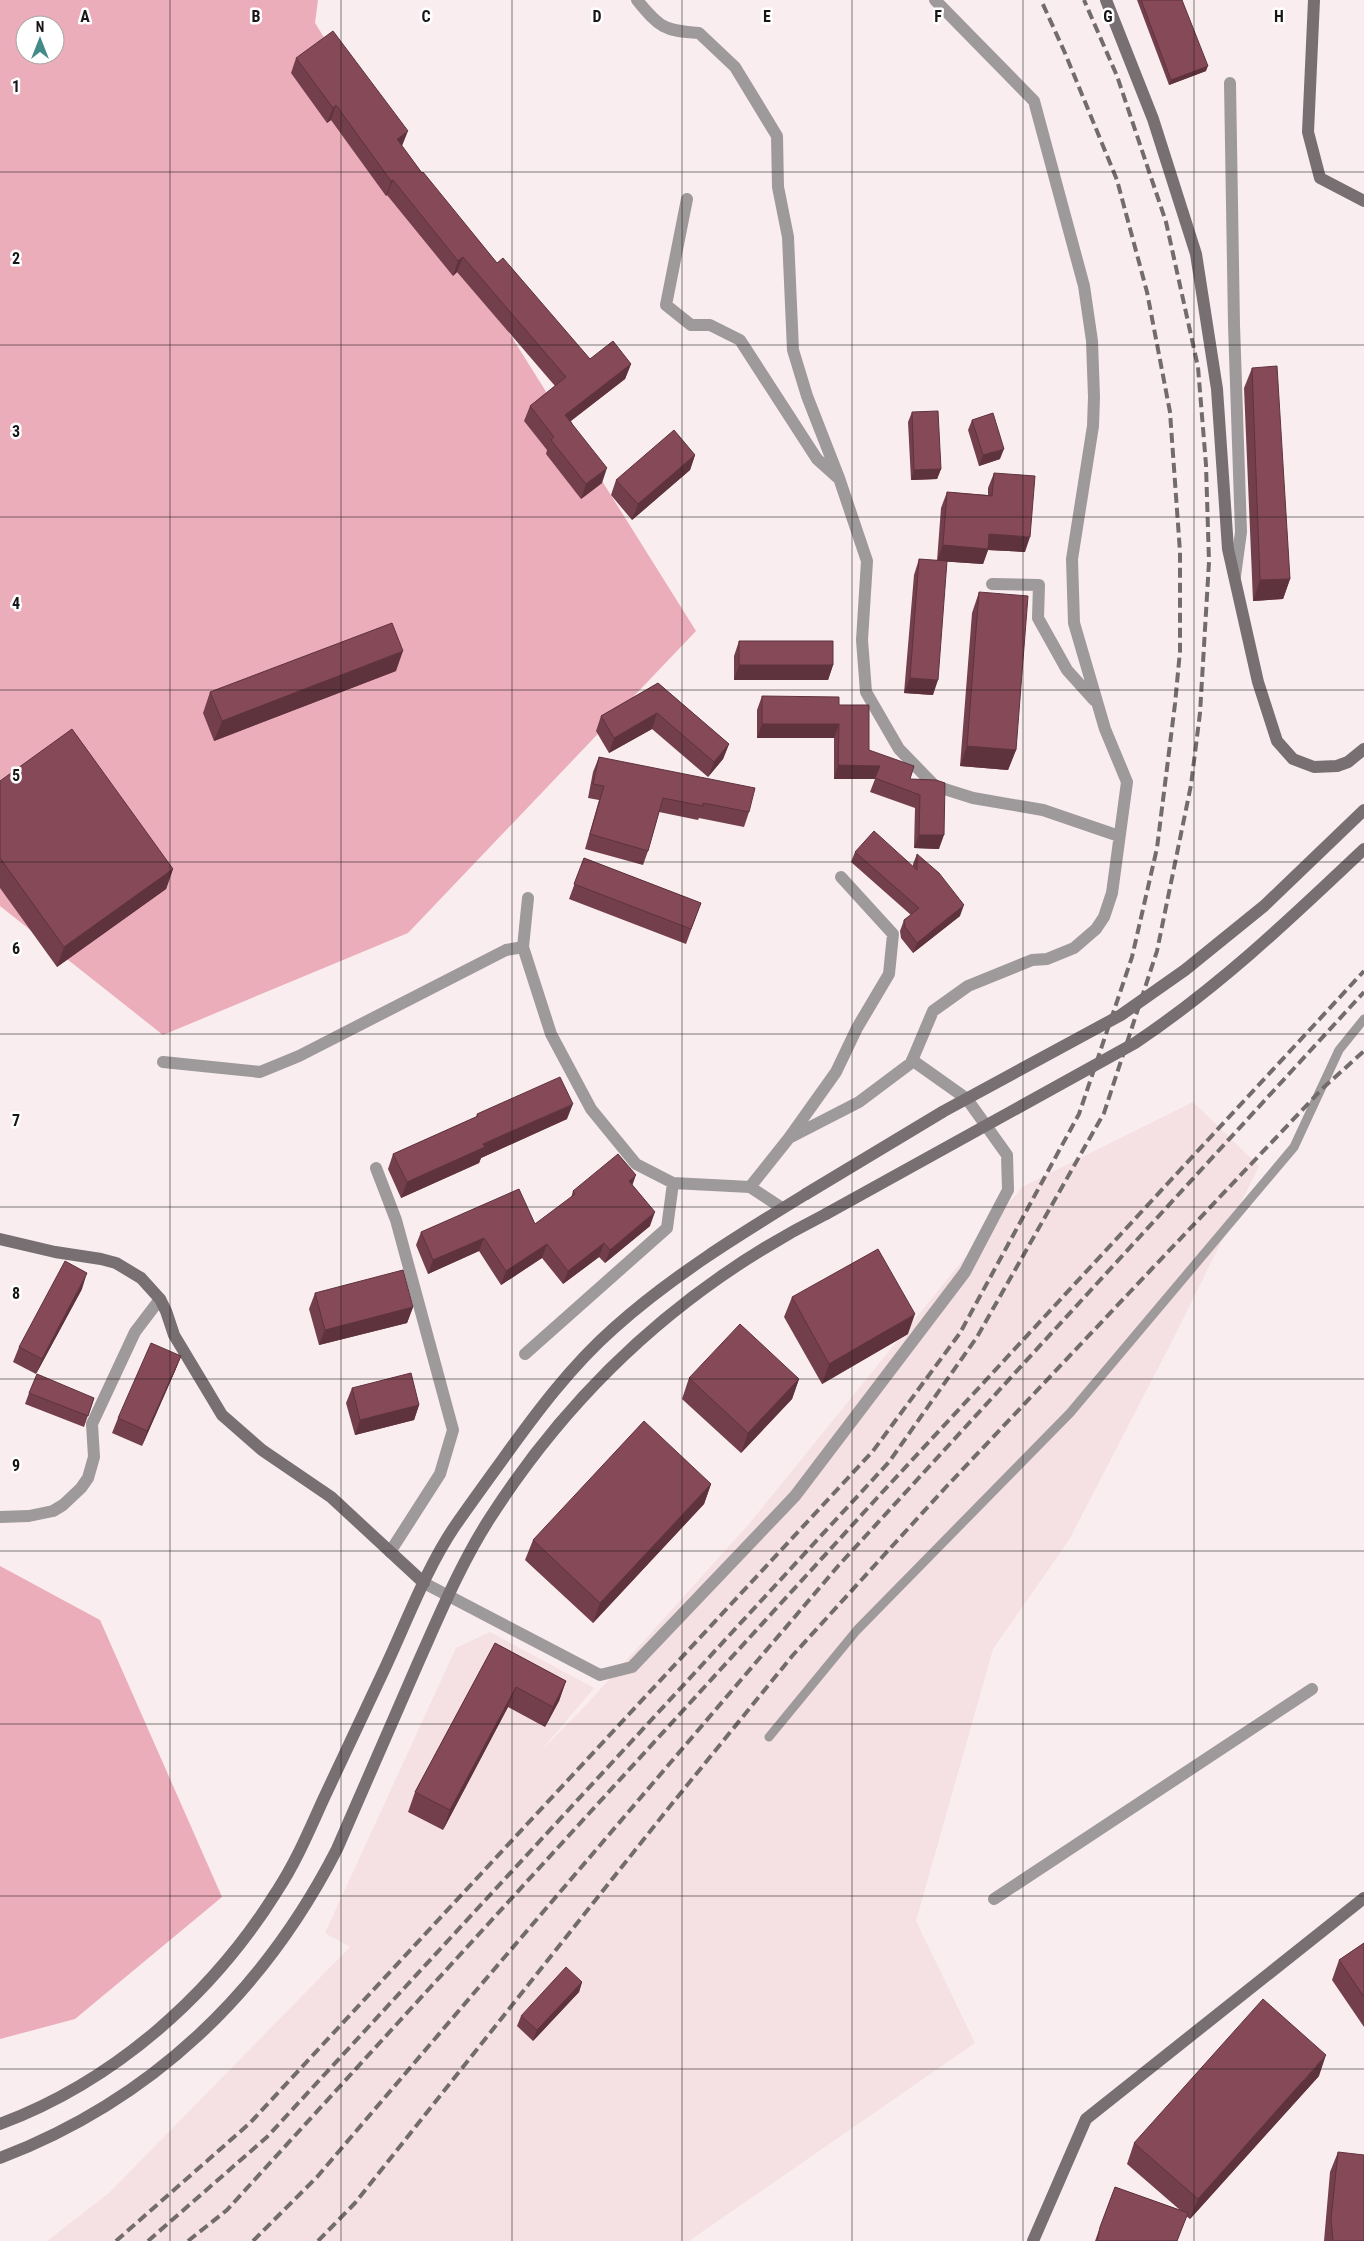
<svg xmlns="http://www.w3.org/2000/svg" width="1364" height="2241" font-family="'Roboto Condensed',sans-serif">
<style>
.built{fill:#f5e0e3}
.green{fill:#ecadba;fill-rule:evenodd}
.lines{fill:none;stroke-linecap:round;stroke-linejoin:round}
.lane{stroke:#9e999a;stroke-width:9}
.street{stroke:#9e999a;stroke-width:12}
.secondary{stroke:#776f71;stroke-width:12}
.rail{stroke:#736c6d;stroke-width:4;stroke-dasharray:10 5;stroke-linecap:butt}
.secondary-bridge{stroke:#776f71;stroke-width:12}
.wall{fill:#733f4c}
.shaded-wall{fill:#5e333e}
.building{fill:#864958;stroke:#5e333e}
.grid{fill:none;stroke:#1a1617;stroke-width:1;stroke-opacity:0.55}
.grid-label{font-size:16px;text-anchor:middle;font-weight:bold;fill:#1a1617;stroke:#fff;stroke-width:5;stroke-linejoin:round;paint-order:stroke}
</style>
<rect width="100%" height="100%" fill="#f9edef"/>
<path class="built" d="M1193,1102L1259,1166L1171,1343L1069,1540L993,1649L916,1921L975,2043L689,2241H47L109,2193L350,1947L325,1933L456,1648L490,1632L594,1688L539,1753L587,1704L749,1524L1022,1187Z"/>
<path class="green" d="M0,0H318L315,23L696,631L408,933L163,1035L0,906ZM25,25H55V55H25Z
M0,1566L100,1620L222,1897L75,2019L0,2039Z"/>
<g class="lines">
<path class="lane" d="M769,1737L857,1630L1070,1413L1294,1147L1339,1050L1364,1019"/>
<path class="street" d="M637,0C659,27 664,31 699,33L735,67L777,136L778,187L788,237L793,350L807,396L839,478L867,561L862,640L866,692L899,749L935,786L973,798L1043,810L1119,836
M1230,83L1234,325L1241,532L1235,576
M687,199L666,305L691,325H710L740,340L817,459L837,477
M992,584L1039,585L1038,618L1067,670L1094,700
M528,898L523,947L551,1034L591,1109L636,1164L673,1183L750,1187L782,1208
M163,1062L260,1072L299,1056L506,950L523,947
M789,1138L859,1102L911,1063L933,1011L968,986L1032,960L1047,959L1074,948L1096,929L1104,917L1112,893L1127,782L1105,729L1074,623L1072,559L1093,426L1094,397L1092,341L1084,286L1034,101L935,0
M376,1168L396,1220L453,1430L440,1474L390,1552
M750,1187L789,1138L836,1072L857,1028L889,974L893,934L841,877
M525,1354L667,1228L673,1183
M0,1517L29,1516L53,1511L63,1505L81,1488L88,1478L94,1457L92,1424L135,1332L160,1299
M424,1583L600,1675L632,1667L795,1496L965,1272L1008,1190L1007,1155L967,1099L912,1060
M994,1899L1312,1689"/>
<path class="secondary" d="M1106,0L1153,119L1196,254L1217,389L1228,549L1258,682L1277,741L1293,759L1314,767L1337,766L1348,762L1364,749
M1314,0L1308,132L1320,178L1364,201
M0,1239L55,1252L101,1259L116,1263L141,1278L160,1299L166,1311L174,1335L222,1415L262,1450L331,1497L424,1583
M0,2124C115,2081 213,1994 277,1891C296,1862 309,1831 323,1800C344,1756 364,1712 385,1668C407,1621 426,1569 455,1526C471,1503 487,1481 503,1459C536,1413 571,1366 614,1328C672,1276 739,1235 806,1194
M0,2158C152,2100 264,1992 337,1849C364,1787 391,1725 418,1663C440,1614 461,1563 490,1518C574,1387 687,1284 826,1214
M1033,2241L1086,2119L1364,1898"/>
<path class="rail" d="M116,2241L250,2123L873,1451L960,1333L1079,1114L1132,957L1157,848L1175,704L1180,651V552L1170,412L1147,292L1117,180L1065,53L1041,0
M148,2241L267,2137L889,1462L977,1337L1104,1113L1157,951L1191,785L1200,713L1209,562L1206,465L1198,367L1166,222L1117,76L1084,0
M188,2241L227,2210L877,1498L1364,971
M253,2241L317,2177L839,1565L1364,992
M318,2241L355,2203L671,1805L793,1655L946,1487L1129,1293L1323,1088L1364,1051"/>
<path class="secondary-bridge" d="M806,1194L944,1111L1121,1015L1185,970L1264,906L1364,810
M826,1214L1135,1043C1220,986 1290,919 1364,849"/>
</g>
<path class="wall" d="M1137,0H1182L1206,71L1169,85Z
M296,58L402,146L422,173L497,263L590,359L631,364L625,379L571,421L602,483L581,499L546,454L547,450L524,421L530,406L555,386L457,272L453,276L387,195L386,196L331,120L327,123L291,73Z
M1252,368L1290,579L1283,599L1253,601L1244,388Z
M912,412L941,469L937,479L911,480L908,422Z
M972,420L1000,459L979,466L968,430Z
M695,455L690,470L632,520L611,495L616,480Z
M994,473L1025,552L988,550L983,564L940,561L933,695L904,693L914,575L919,559L937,561L941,508L947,492L988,495V488Z
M979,592L1016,750L1008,770L960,766L972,613Z
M739,641L833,665L828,680H734V656Z
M396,671L214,741L203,713L210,692Z
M658,683L729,744L723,759L708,777L652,729L609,753L596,731L601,716Z
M762,696L839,705L869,750L910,779L936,780L939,849L914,848L915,808L870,792L875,779H834V738H757V710Z
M599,757L749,812L744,827L699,818L698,820L659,812L648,851L643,865L585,849L599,800L588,798L593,772Z
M0,781L173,869L166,889L57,967L0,888Z
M855,852L913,867V864L917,854L960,916L913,953L901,938L900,931L904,920L911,915L851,862Z
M584,858L701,903L686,944L569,899Z
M477,1114L567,1119L481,1158L479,1163L401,1198L388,1169L393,1154L476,1117Z
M632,1185L650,1226L605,1263L599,1257L563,1284L542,1258L501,1285L479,1251L428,1274L416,1245L421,1232L535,1224L571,1198L573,1191Z
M82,1289L36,1374L13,1362L19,1347Z
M315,1293L413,1307L407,1323L319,1345L309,1309Z
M792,1297L908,1334L822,1384L784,1317Z
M181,1356L175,1371L142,1446L112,1433L118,1418Z
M689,1378L799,1379L792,1399L741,1453L682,1399Z
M352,1388L419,1405L414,1420L355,1435L346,1403Z
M29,1393L94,1398L84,1427L25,1404Z
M711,1484L704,1504L593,1623L525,1560L533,1540Z
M495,1643L566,1681L559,1701L545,1727L508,1707L443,1830L408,1812L415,1792Z
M1364,1943V2027L1332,1980L1339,1960Z
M582,1982L579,1992L533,2041L517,2026L521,2016Z
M1319,2076L1190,2219L1186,2216L1177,2241H1095L1115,2187L1180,2210L1127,2164L1134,2143Z
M1338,2152L1364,2241H1324L1330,2172Z"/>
<path class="shaded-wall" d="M1208,66L1206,71L1169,85L1171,80Z
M336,105L331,120L327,123L333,108Z
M408,131L402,146L391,154L397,139Z
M393,180L387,195L386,196L391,181Z
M463,257L457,272L453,276L458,261Z
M631,364L625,379L560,429L565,415Z
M1004,449L1000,459L979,466L983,455Z
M695,455L690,470L632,520L638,504Z
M607,468L602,483L581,499L586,484Z
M941,469L937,479L911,480L914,470Z
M989,534L1030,537L1025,552L988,550L983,564L937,561L943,545Z
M1290,579L1283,599L1253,601L1260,580Z
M403,651L396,671L214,741L222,721Z
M739,665H833L828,680H734Z
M910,678L938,680L933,695L904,693Z
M657,713L652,729L609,753L614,738Z
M762,724H839L834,738H757Z
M729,744L723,759L708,777L714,762Z
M967,746L1016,750L1008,770L960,766Z
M838,765L880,766L875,779H834Z
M919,835H944L939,849L914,848Z
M173,869L166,889L57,967L64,947Z
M964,905L960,916L913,953L917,943Z
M573,1104L567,1119L481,1158L479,1163L401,1198L407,1182L483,1144Z
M636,1175L631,1189L629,1181Z
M655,1212L650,1226L605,1263L610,1250Z
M484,1238L479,1251L428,1274L433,1260Z
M604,1243L599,1257L563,1284L568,1271Z
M547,1244L542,1258L501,1285L506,1271Z
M87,1273L82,1289L36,1374L42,1359Z
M413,1307L407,1323L319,1345L325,1330Z
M915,1314L908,1334L822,1384L829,1364Z
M181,1356L175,1371L142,1446L147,1431Z
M799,1379L792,1399L741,1453L748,1433Z
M419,1405L414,1420L355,1435L360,1420Z
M711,1484L704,1504L593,1623L600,1603Z
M566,1681L559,1701L545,1727L553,1707Z
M516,1687L508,1707L443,1830L450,1810Z
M582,1982L579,1992L533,2041L537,2030Z
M1326,2055L1319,2076L1190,2219L1198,2199Z"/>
<path class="building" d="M1141,0H1182L1208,66L1171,80Z
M333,31L408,131L397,139L422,173L423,172L497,263L503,258L590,359L613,341L631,364L565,415L607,468L586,484L551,440L554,437L530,406L566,377L463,257L458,261L393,180L391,181L336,105L333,108L296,58Z
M1277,366L1290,579L1260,580L1252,368Z
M938,411L941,469L914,470L912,412Z
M993,413L1004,449L983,455L972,420Z
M674,430L695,455L638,504L616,480Z
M994,473L1035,476L1030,537L989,534L988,549L943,545L947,492L992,496Z
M919,559L947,561L938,680L910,678Z
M979,592L1028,596L1016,750L967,746Z
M392,623L403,651L222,721L210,692Z
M739,641H833V665H739Z
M658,683L729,744L714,762L657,713L614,738L601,716Z
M762,696L839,697V705H869V750L914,766L910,779L936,780L945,783L944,835H919L920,795L875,778L880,766L838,765L839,724H762Z
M72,729L173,869L64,947L0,858V781Z
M599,757L755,788L749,812L703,803V806L663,798L648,851L590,834L604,786L593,784Z
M874,831L917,870V854L939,873L964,905L917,943L905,927L904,920L919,908L855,852Z
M584,858L701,903L691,929L574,884Z
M560,1077L573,1104L483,1144L485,1147L407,1182L393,1154L478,1116L477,1114Z
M618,1154L636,1175L629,1181L655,1212L610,1250L604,1243L568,1271L547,1244L506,1271L484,1238L433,1260L421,1232L519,1189L535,1224L575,1194L573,1191Z
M878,1249L915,1314L829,1364L792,1297Z
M65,1261L87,1273L42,1359L19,1347Z
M403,1270L413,1307L325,1330L315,1293Z
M740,1324L799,1379L748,1433L689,1378Z
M151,1343L181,1356L147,1431L118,1418Z
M411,1373L419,1405L360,1420L352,1388Z
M37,1374L94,1398L88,1416L29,1393Z
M644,1421L711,1484L600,1603L533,1540Z
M495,1643L566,1681L553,1707L516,1687L450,1810L415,1792Z
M1364,1943V1997L1339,1960Z
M566,1967L582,1982L537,2030L521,2016Z
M1263,1999L1326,2055L1198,2199L1134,2143Z
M1338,2152L1364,2155V2241H1333L1331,2219Z
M1115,2187L1188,2213L1177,2241H1097L1100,2227Z"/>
<path class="grid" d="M170,0V2241M341,0V2241M512,0V2241M682,0V2241M852,0V2241M1023,0V2241M1194,0V2241M0,172H1364M0,345H1364M0,517H1364M0,690H1364M0,862H1364M0,1034H1364M0,1207H1364M0,1379H1364M0,1551H1364M0,1724H1364M0,1896H1364M0,2069H1364"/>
<g class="grid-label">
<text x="85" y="22">A</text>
<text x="256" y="22">B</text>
<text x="426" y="22">C</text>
<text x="597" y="22">D</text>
<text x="767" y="22">E</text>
<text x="938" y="22">F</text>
<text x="1108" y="22">G</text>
<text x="1279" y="22">H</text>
<text x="16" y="92">1</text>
<text x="16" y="264">2</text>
<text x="16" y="437">3</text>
<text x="16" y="609">4</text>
<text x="16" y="781">5</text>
<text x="16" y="954">6</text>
<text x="16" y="1126">7</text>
<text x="16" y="1299">8</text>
<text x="16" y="1471">9</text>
</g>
<g transform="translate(40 40)"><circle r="24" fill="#ffffff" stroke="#a3a2a2"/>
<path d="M0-4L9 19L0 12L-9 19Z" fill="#438b88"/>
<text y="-8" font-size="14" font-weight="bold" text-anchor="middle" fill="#1a1617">N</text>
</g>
</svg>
